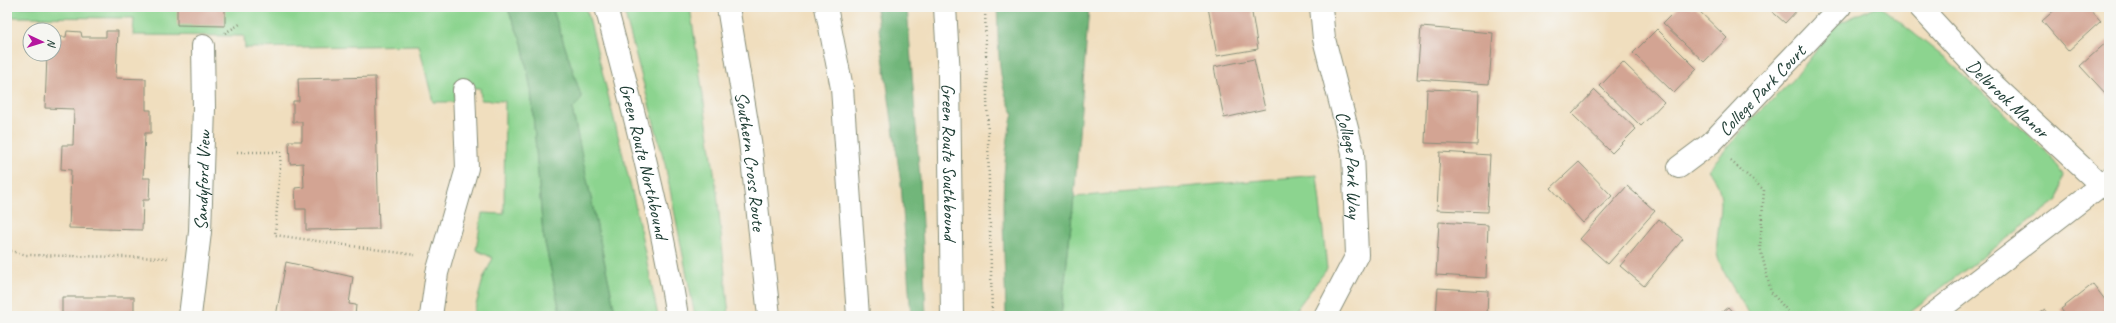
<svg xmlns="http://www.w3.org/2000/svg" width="2116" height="323" font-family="Caveat,sans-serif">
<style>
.green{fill:#8cd48f;stroke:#568862}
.forest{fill:#71b67a;stroke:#487a57}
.building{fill:#d3a493}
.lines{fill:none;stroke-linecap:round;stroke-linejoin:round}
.minor-casing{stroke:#888e79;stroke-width:24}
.major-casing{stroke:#888e79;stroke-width:24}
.highway-casing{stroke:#888e79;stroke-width:24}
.path{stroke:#888e79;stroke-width:2.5;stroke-dasharray:1 3;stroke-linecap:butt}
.minor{stroke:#fff;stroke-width:22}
.major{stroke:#fff;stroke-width:22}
.highway{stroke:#fff;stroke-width:22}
.labels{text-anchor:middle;stroke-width:3;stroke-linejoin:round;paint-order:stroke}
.street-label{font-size:19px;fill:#1f3d34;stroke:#f6f6f2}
</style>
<rect width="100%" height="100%" fill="#f6f6f2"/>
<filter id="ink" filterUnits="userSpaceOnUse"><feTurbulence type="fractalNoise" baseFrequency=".025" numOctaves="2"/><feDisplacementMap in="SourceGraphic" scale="8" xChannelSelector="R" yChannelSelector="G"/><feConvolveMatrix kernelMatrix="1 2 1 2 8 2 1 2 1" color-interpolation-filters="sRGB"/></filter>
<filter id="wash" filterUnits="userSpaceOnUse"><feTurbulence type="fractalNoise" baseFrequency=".012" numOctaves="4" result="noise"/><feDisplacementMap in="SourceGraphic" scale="16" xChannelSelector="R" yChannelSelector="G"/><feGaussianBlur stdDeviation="0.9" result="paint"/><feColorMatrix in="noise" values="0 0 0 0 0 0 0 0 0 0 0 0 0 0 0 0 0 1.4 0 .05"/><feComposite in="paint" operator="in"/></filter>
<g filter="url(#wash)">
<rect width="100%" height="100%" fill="#f0debe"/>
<path class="green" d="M7,7H507L522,43L531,90L543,234L561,316H473L483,279L493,258L476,250L482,213L504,214L505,101L481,100L480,88H455V102H433L419,45L245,48L244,36L133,35L134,18L7,17Z
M552,7H585L588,14L635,204L658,316H616L572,109L582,99Z
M623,7H690L717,192L729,316H695L665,164Z
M1875,7H1881L1947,60L2050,155L2063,175L2058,200L1904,316H1751C1743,304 1717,265 1717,252C1715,221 1732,197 1708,170L1752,119L1793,80L1837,24Z
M1317,175L1327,269L1291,316H1061L1074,197Z"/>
<path class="forest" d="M507,7H552L582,99L572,109L616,316H561L543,234L531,90L522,43Z
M876,7H907L920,180L926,316H911L901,184Z
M997,7H1089L1074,197L1061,316H1006C1005,249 997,178 1013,113C996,81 999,42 997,7Z"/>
<g id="blocks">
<path class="building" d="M177,7H225V26L177,25Z
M1208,7H1251L1258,49L1217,56Z
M1679,7H1695L1727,38L1704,62L1663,23Z
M1767,7H1800L1785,23Z
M2058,7H2088L2101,21L2068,51L2042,21Z
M1421,27L1493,33L1489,84L1417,79Z
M1657,29L1697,69L1674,93L1633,53Z
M67,31L81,32L82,37H106V31H118L116,78L146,79V110H151V133H145L143,178H150L149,200H143L142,230L69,228L71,170L61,169L62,145H73L74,109L45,108L47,54H54V37H66Z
M2109,40V93L2107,95L2080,66Z
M1254,59L1265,109L1224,118L1214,67Z
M1623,62L1664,102L1641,126L1600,86Z
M375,77L379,229L306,230V209H296L295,188L304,187L303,163L290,164L289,141H302V122H293V101H299L298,79Z
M1427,89L1479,91L1477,145L1425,143Z
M1595,90L1636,129L1612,153L1572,114Z
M1440,152L1490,155L1487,212L1437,210Z
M1579,162L1612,196L1583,223L1551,188Z
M1627,186L1655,211L1608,264L1580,239Z
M1659,219L1683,239L1644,286L1620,266Z
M1439,222L1488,225L1486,278L1436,275Z
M286,262L353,277L349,304L356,305L355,316H276Z
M2093,284L2109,305V316H2066L2061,309Z
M1438,288L1488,291L1487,316H1436Z
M62,297H134V316H62Z
M1728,307L1736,316H1717Z
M2045,310L2049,316H2036Z"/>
</g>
</g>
<g filter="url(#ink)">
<use href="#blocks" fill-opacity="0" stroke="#888e79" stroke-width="1"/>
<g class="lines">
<g class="minor-casing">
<g id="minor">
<path id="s1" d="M1321,7L1324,39L1353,152L1357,255L1325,316"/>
<path id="s2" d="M1920,7L1982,74L2101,185"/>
<path id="s3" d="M1679,167L1711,143L1840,7"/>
<path id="s4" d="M190,316L200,232L204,108L203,46"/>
<path d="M431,316L437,273L467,168L464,90"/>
<path d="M1931,316L2109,179"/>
</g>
</g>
<g class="major-casing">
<g id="major">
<path id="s5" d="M606,7C633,109 660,211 677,316"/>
<path id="s6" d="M945,7L949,76L952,316"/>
</g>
</g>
<g class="highway-casing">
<g id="highway">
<path id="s7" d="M728,7L750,141L769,316"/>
<path d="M826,7L842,88L858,316"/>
</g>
</g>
<path class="path" d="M985,7L992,316
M225,33L240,24
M237,152H281L275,235L415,255
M1731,161L1764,190L1760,247L1771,292L1792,316
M7,250L26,255L170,258"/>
<use href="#minor" class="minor"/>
<use href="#major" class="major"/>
<use href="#highway" class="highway"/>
</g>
</g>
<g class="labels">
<g class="street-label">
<text dy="7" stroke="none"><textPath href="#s3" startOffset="113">College Park Court</textPath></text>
<text dy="7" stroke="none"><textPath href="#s2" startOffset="127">Delbrook Manor</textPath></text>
<text dy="7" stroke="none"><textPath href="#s5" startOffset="159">Green Route Northbound</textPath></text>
<text dy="7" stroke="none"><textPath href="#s7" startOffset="156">Southern Cross Route</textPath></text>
<text dy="7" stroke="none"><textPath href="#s6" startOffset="155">Green Route Southbound</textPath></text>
<text dy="7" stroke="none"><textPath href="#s1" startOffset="161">College Park Way</textPath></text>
<text dy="7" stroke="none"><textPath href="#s4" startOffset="136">Sandyford View</textPath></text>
</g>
</g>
<rect width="2116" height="323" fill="none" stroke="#f6f6f2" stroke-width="24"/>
<g transform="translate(42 42) rotate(94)"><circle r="19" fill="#f6f6f2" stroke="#a0aca6"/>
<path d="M0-3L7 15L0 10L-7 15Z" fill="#b5179e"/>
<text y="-6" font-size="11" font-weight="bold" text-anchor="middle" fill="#1f3d34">N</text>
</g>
</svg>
